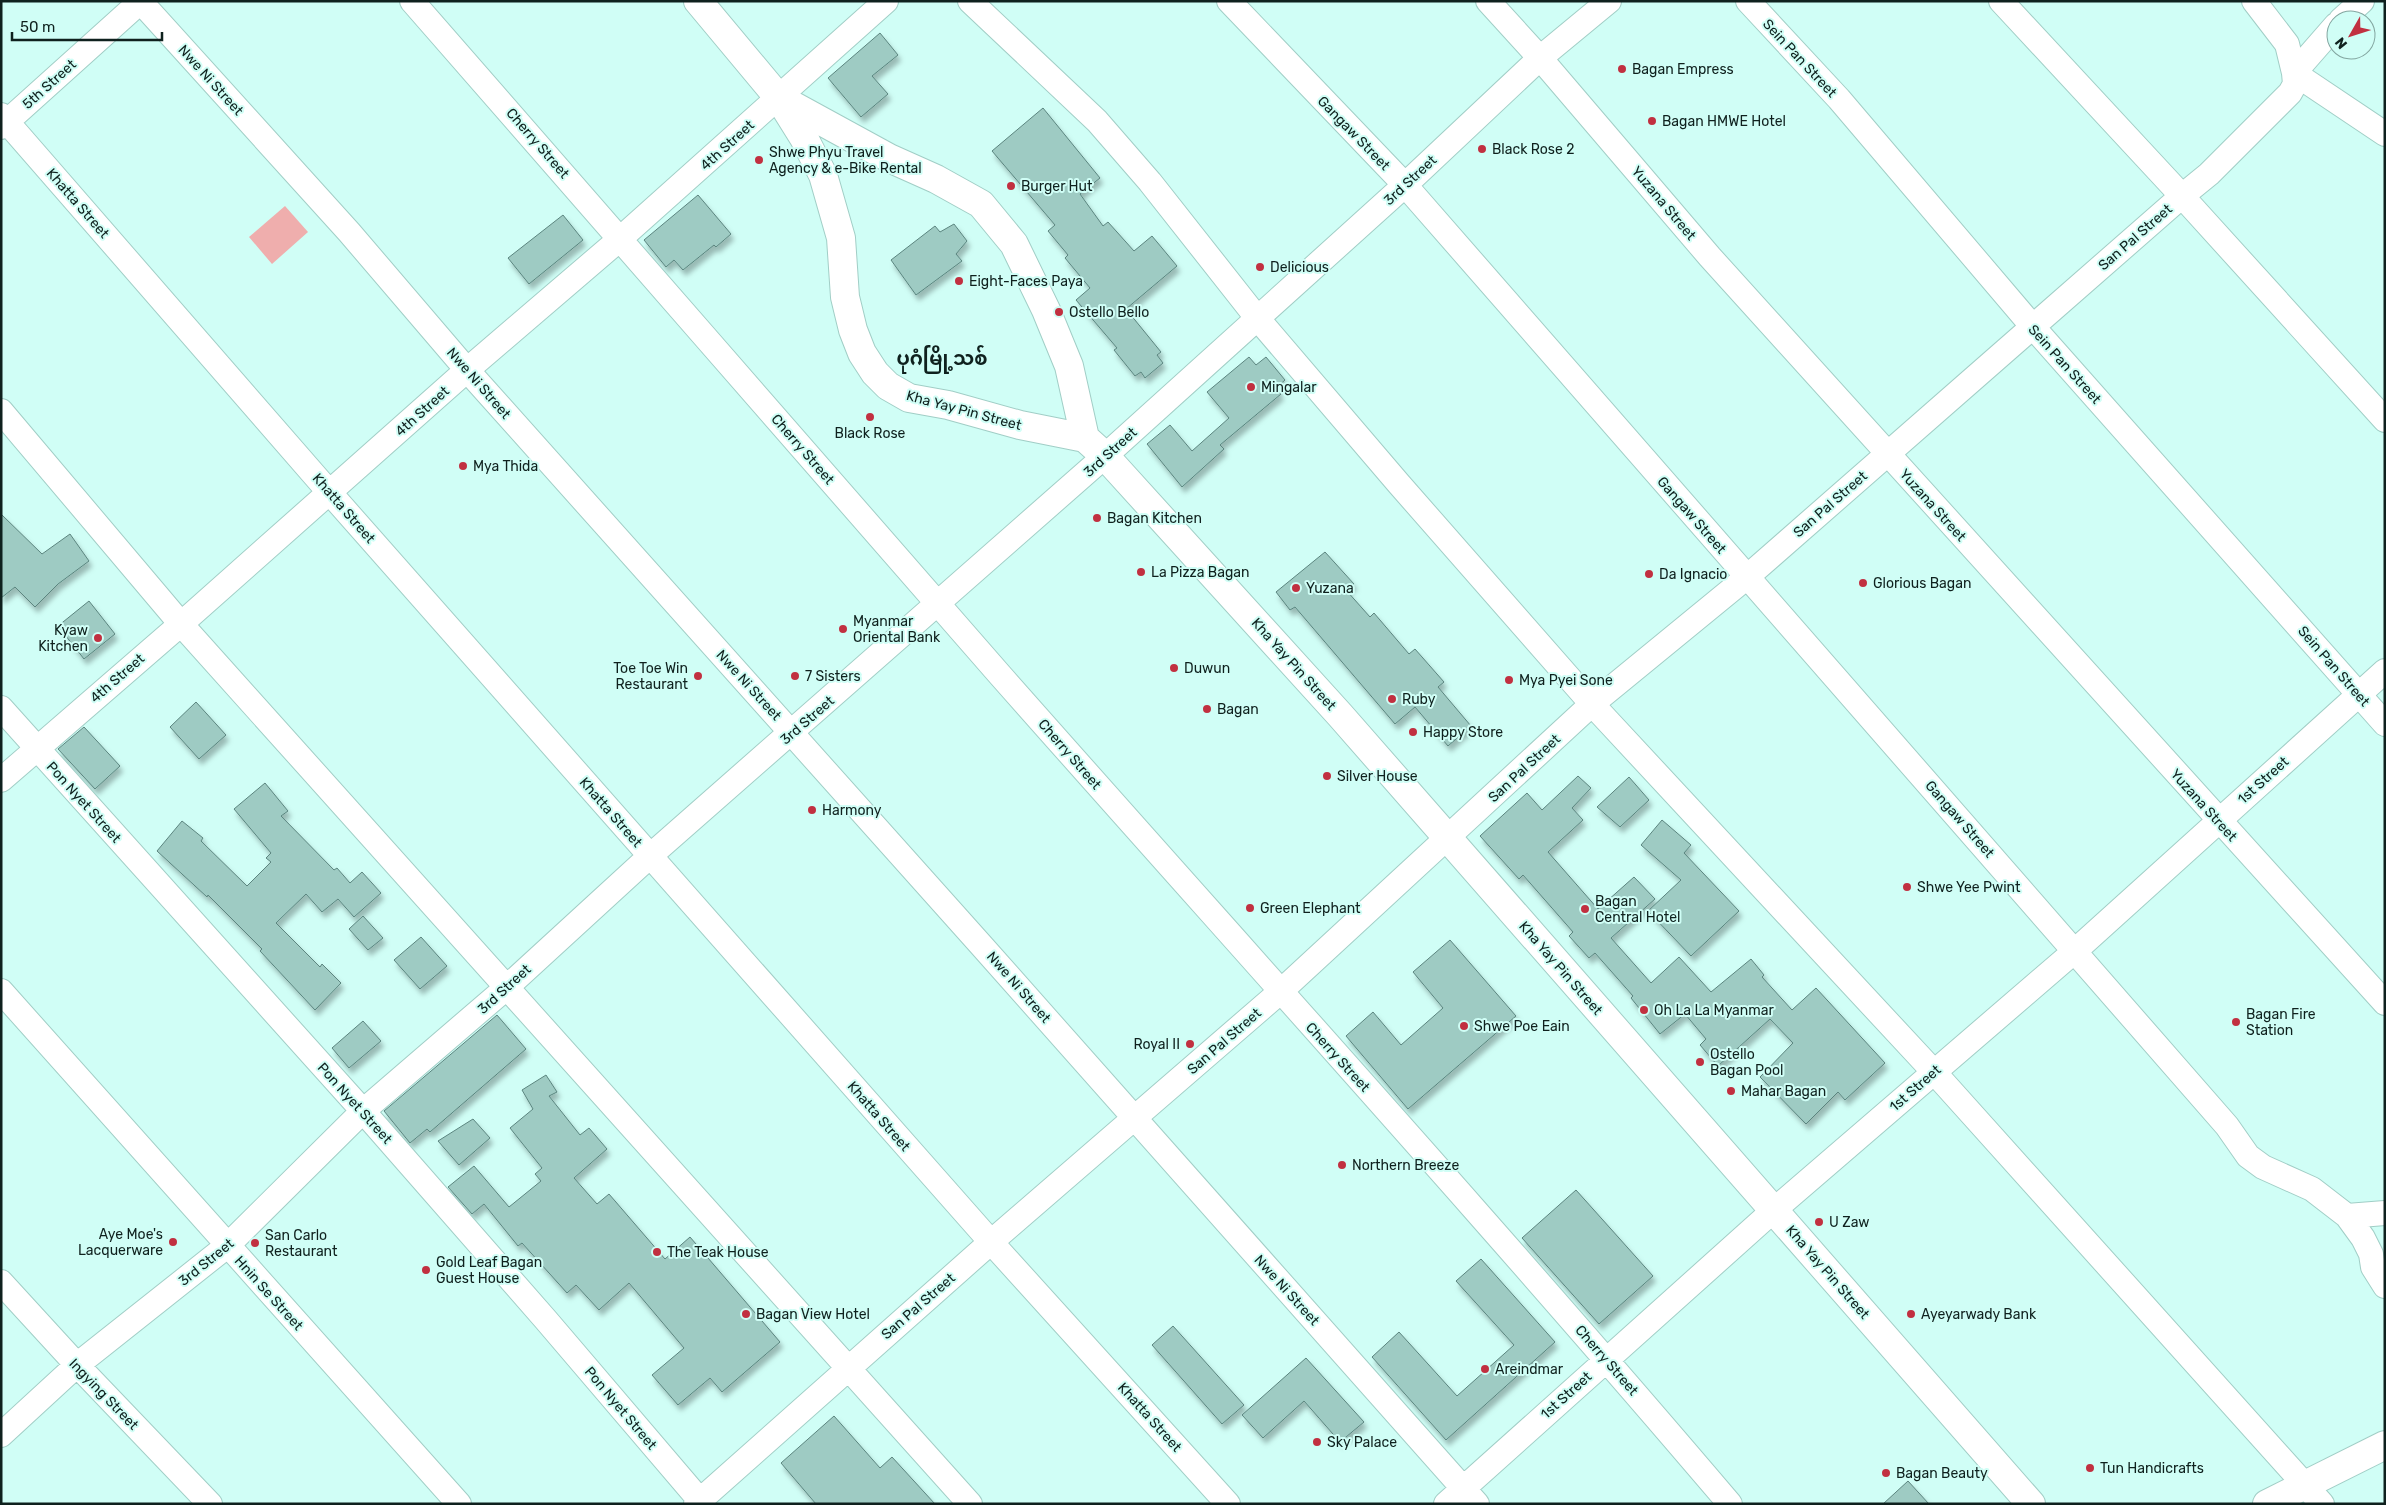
<svg xmlns="http://www.w3.org/2000/svg" width="2386" height="1505" font-family="Rubik,'Noto Sans Myanmar',sans-serif">
<style>
.green{fill:#efaead}
.building{fill:#9ecbc3;stroke:#5b857f;filter:url(#shadow)}
.lines{fill:none;stroke-linecap:round;stroke-linejoin:round}
.minor-casing{stroke:#a1cec6;stroke-width:26}
.tertiary-casing{stroke:#a1cec6;stroke-width:30}
.secondary-casing{stroke:#a1cec6;stroke-width:30}
.minor{stroke:#fff;stroke-width:24}
.tertiary{stroke:#fff;stroke-width:28}
.secondary{stroke:#fff;stroke-width:28}
.poi-dot{fill:#c13040;stroke:#d0fef6;stroke-width:2}
.labels{text-anchor:middle;stroke-width:4;stroke-linejoin:round;paint-order:stroke}
.street-label{font-size:14px;fill:#0f211e;stroke:#d0fef6}
.poi-label{font-size:14px;fill:#0f211e;stroke:#d0fef6;text-anchor:start}
.district-label{font-size:19px;font-weight:bold;fill:#0f211e;stroke:#d0fef6}
</style>
<defs>
<filter id="shadow"><feDropShadow dx="3" dy="5.5" stdDeviation="2.5" flood-color="#0004"/></filter>
</defs>
<rect width="100%" height="100%" fill="#d0fef6"/>
<path class="green" d="M285,206L308,232L272,264L249,237Z"/>
<path class="building" d="M880,33L898,55L872,76L888,94L861,117L828,78Z
M1043,108L1100,178L1080,194L1103,226L1108,222L1134,251L1152,236L1177,266L1126,309L1161,352L1157,355L1163,363L1145,378L1141,372L1135,376L1114,350L1117,348L1076,300L1090,288L1065,258L1068,255L1048,231L1055,225L992,151Z
M698,195L731,234L716,247L714,245L683,270L674,260L666,267L644,240Z
M563,215L583,240L529,284L508,258Z
M954,224L967,241L956,254L962,261L916,295L891,260L935,226L940,232Z
M1249,357L1256,365L1266,357L1285,380L1276,388L1281,394L1220,445L1224,449L1182,487L1147,444L1170,425L1192,451L1229,418L1207,392Z
M1,514L42,554L70,534L89,561L58,584L35,607L15,587L1,598Z
M1325,552L1354,584L1346,590L1370,617L1374,613L1409,654L1415,649L1444,682L1438,687L1471,726L1448,746L1415,707L1395,724L1295,607L1290,610L1276,592Z
M89,601L115,634L84,659L58,626Z
M196,702L226,735L199,759L170,727Z
M84,727L120,766L95,789L58,749Z
M1578,776L1591,788L1572,808L1583,820L1548,852L1598,909L1634,877L1655,899L1611,938L1651,983L1679,957L1711,992L1751,959L1764,975L1762,977L1792,1010L1816,988L1885,1063L1845,1100L1838,1092L1806,1124L1760,1077L1793,1043L1770,1019L1718,1066L1700,1045L1706,1039L1685,1014L1660,1034L1631,998L1633,996L1595,953L1589,958L1569,936L1573,932L1523,875L1519,879L1480,836L1527,793L1542,810Z
M1629,777L1649,800L1620,827L1597,807Z
M265,783L288,811L281,816L334,870L337,868L350,883L362,872L381,893L354,917L338,899L322,912L306,894L276,923L320,967L322,964L341,983L315,1010L260,951L262,949L208,895L207,897L157,851L182,821L203,838L201,841L247,886L271,862L266,858L271,853L234,809Z
M1662,820L1691,845L1684,853L1739,911L1691,956L1648,911L1681,880L1641,845Z
M363,916L383,938L368,950L349,929Z
M421,937L447,966L420,989L394,960Z
M1450,940L1516,1016L1408,1109L1346,1036L1373,1012L1401,1045L1443,1008L1413,972Z
M497,1015L526,1049L430,1132L427,1129L410,1143L384,1111Z
M363,1021L381,1041L349,1068L332,1048Z
M546,1075L557,1092L549,1096L580,1135L589,1128L607,1149L574,1178L597,1204L609,1194L665,1259L690,1237L780,1342L722,1392L710,1378L678,1405L652,1375L684,1348L629,1283L599,1310L576,1285L567,1293L522,1243L518,1246L484,1204L472,1214L448,1187L474,1166L509,1207L541,1181L535,1174L542,1168L510,1128L533,1109L522,1090Z
M473,1119L490,1138L459,1165L438,1141Z
M1576,1190L1653,1276L1599,1324L1522,1238Z
M1481,1259L1555,1342L1446,1440L1372,1357L1399,1332L1457,1396L1514,1345L1456,1281Z
M1173,1326L1244,1405L1222,1424L1152,1345Z
M1306,1358L1364,1422L1340,1442L1304,1401L1263,1438L1242,1415Z
M834,1416L880,1468L892,1457L935,1504H816L781,1463Z
M1908,1481L1929,1504H1883Z"/>
<g class="lines">
<g class="minor-casing">
<path id="minor" d="M140,1L349,232L467,370L981,945L1477,1504
M412,1C609,225 803,451 1000,675C1244,951 1491,1223 1730,1504
M970,1L1097,121L1150,182L1258,319L1399,484L1592,704L1934,1072L2322,1504
M1229,1L1405,185L2227,1126L2248,1156L2263,1167L2312,1189L2347,1216L2363,1238L2371,1254L2373,1267L2385,1286
M1488,1L1540,58L1710,257L2385,1003
M1748,1L1839,99L2033,327L2385,724
M2001,1L2182,196L2385,420
M2254,1L2287,44L2294,73L2385,134
M2341,20L2362,1
M1,115L330,493L991,1242L1228,1504
M1,127L141,1
M1,411L181,624L970,1504
M1,708L363,1111L546,1320L703,1504
M1,780L181,624L467,370L621,238L886,1
M1,991L459,1504
M2347,1216L2385,1213
M1,1282L77,1365L210,1504
M1,1435L77,1365L227,1246L363,1111L506,988L650,856L1105,456L1405,185L1540,58L1609,1
M696,1504L991,1242L1280,992L1592,704L1747,577L2182,196L2209,174L2290,93L2295,84L2294,73L2336,25
M1446,1504L1774,1210L2076,950L2385,671"/>
</g>
<g class="tertiary-casing">
<path id="tertiary" d="M698,1L779,98L804,138L823,175L841,238L845,297L853,330L862,353L875,373L888,386L909,398L948,405L1020,425L1085,438L1105,456L1340,715L2031,1504
M781,99L889,158L936,179L981,204L1014,244L1046,310L1069,366L1085,438"/>
</g>
<g class="secondary-casing">
<path id="secondary" d="M2267,1504L2385,1445"/>
</g>
<use href="#minor" class="minor"/>
<use href="#tertiary" class="tertiary"/>
<use href="#secondary" class="secondary"/>
</g>
<g class="poi-dot">
<circle cx="1622" cy="69" r="5"/>
<circle cx="1652" cy="121" r="5"/>
<circle cx="1482" cy="149" r="5"/>
<circle cx="759" cy="160" r="5"/>
<circle cx="1011" cy="186" r="5"/>
<circle cx="1260" cy="267" r="5"/>
<circle cx="959" cy="281" r="5"/>
<circle cx="1059" cy="312" r="5"/>
<circle cx="1251" cy="387" r="5"/>
<circle cx="870" cy="417" r="5"/>
<circle cx="463" cy="466" r="5"/>
<circle cx="1097" cy="518" r="5"/>
<circle cx="1141" cy="572" r="5"/>
<circle cx="1649" cy="574" r="5"/>
<circle cx="1863" cy="583" r="5"/>
<circle cx="1296" cy="588" r="5"/>
<circle cx="843" cy="629" r="5"/>
<circle cx="98" cy="638" r="5"/>
<circle cx="1174" cy="668" r="5"/>
<circle cx="698" cy="676" r="5"/>
<circle cx="795" cy="676" r="5"/>
<circle cx="1509" cy="680" r="5"/>
<circle cx="1392" cy="699" r="5"/>
<circle cx="1207" cy="709" r="5"/>
<circle cx="1413" cy="732" r="5"/>
<circle cx="1327" cy="776" r="5"/>
<circle cx="812" cy="810" r="5"/>
<circle cx="1907" cy="887" r="5"/>
<circle cx="1250" cy="908" r="5"/>
<circle cx="1585" cy="909" r="5"/>
<circle cx="1644" cy="1010" r="5"/>
<circle cx="2236" cy="1022" r="5"/>
<circle cx="1464" cy="1026" r="5"/>
<circle cx="1190" cy="1044" r="5"/>
<circle cx="1700" cy="1062" r="5"/>
<circle cx="1731" cy="1091" r="5"/>
<circle cx="1342" cy="1165" r="5"/>
<circle cx="1819" cy="1222" r="5"/>
<circle cx="173" cy="1242" r="5"/>
<circle cx="255" cy="1243" r="5"/>
<circle cx="657" cy="1252" r="5"/>
<circle cx="426" cy="1270" r="5"/>
<circle cx="746" cy="1314" r="5"/>
<circle cx="1911" cy="1314" r="5"/>
<circle cx="1485" cy="1369" r="5"/>
<circle cx="1317" cy="1442" r="5"/>
<circle cx="2090" cy="1468" r="5"/>
<circle cx="1886" cy="1473" r="5"/>
</g>
<g class="labels">
<g class="street-label">
<text transform="translate(1800 58) rotate(47)" y="5">Sein Pan Street</text>
<text transform="translate(211 80) rotate(48)" y="5">Nwe Ni Street</text>
<text transform="translate(49 84) rotate(-42)" y="5">5th Street</text>
<text transform="translate(1354 133) rotate(46)" y="5">Gangaw Street</text>
<text transform="translate(538 143) rotate(49)" y="5">Cherry Street</text>
<text transform="translate(727 145) rotate(-42)" y="5">4th Street</text>
<text transform="translate(1410 180) rotate(-43)" y="5">3rd Street</text>
<text transform="translate(78 203) rotate(49)" y="5">Khatta Street</text>
<text transform="translate(1664 203) rotate(50)" y="5">Yuzana Street</text>
<text transform="translate(2135 237) rotate(-41)" y="5">San Pal Street</text>
<text transform="translate(2065 364) rotate(48)" y="5">Sein Pan Street</text>
<text transform="translate(479 383) rotate(49)" y="5">Nwe Ni Street</text>
<text transform="translate(964 410) rotate(15)" y="5">Kha Yay Pin Street</text>
<text transform="translate(422 411) rotate(-42)" y="5">4th Street</text>
<text transform="translate(803 449) rotate(49)" y="5">Cherry Street</text>
<text transform="translate(1110 452) rotate(-42)" y="5">3rd Street</text>
<text transform="translate(1830 504) rotate(-41)" y="5">San Pal Street</text>
<text transform="translate(1933 505) rotate(48)" y="5">Yuzana Street</text>
<text transform="translate(344 508) rotate(49)" y="5">Khatta Street</text>
<text transform="translate(1692 515) rotate(49)" y="5">Gangaw Street</text>
<text transform="translate(1294 664) rotate(48)" y="5">Kha Yay Pin Street</text>
<text transform="translate(2334 666) rotate(49)" y="5">Sein Pan Street</text>
<text transform="translate(117 678) rotate(-41)" y="5">4th Street</text>
<text transform="translate(749 685) rotate(48)" y="5">Nwe Ni Street</text>
<text transform="translate(807 720) rotate(-41)" y="5">3rd Street</text>
<text transform="translate(1070 754) rotate(49)" y="5">Cherry Street</text>
<text transform="translate(1524 768) rotate(-43)" y="5">San Pal Street</text>
<text transform="translate(2263 780) rotate(-42)" y="5">1st Street</text>
<text transform="translate(84 802) rotate(48)" y="5">Pon Nyet Street</text>
<text transform="translate(2204 805) rotate(48)" y="5">Yuzana Street</text>
<text transform="translate(611 812) rotate(49)" y="5">Khatta Street</text>
<text transform="translate(1960 819) rotate(49)" y="5">Gangaw Street</text>
<text transform="translate(1561 968) rotate(49)" y="5">Kha Yay Pin Street</text>
<text transform="translate(1019 987) rotate(49)" y="5">Nwe Ni Street</text>
<text transform="translate(504 989) rotate(-42)" y="5">3rd Street</text>
<text transform="translate(1224 1041) rotate(-41)" y="5">San Pal Street</text>
<text transform="translate(1338 1057) rotate(48)" y="5">Cherry Street</text>
<text transform="translate(1915 1088) rotate(-41)" y="5">1st Street</text>
<text transform="translate(355 1103) rotate(48)" y="5">Pon Nyet Street</text>
<text transform="translate(879 1116) rotate(49)" y="5">Khatta Street</text>
<text transform="translate(206 1262) rotate(-39)" y="5">3rd Street</text>
<text transform="translate(1828 1272) rotate(49)" y="5">Kha Yay Pin Street</text>
<text transform="translate(1287 1290) rotate(48)" y="5">Nwe Ni Street</text>
<text transform="translate(269 1293) rotate(48)" y="5">Hnin Se Street</text>
<text transform="translate(918 1306) rotate(-41)" y="5">San Pal Street</text>
<text transform="translate(1607 1360) rotate(49)" y="5">Cherry Street</text>
<text transform="translate(104 1394) rotate(46)" y="5">Ingying Street</text>
<text transform="translate(1566 1395) rotate(-42)" y="5">1st Street</text>
<text transform="translate(621 1408) rotate(50)" y="5">Pon Nyet Street</text>
<text transform="translate(1150 1417) rotate(48)" y="5">Khatta Street</text>
</g>
<g class="poi-label">
<text x="1632" y="74">Bagan Empress</text>
<text x="1662" y="126">Bagan HMWE Hotel</text>
<text x="1492" y="154">Black Rose 2</text>
<text x="769" y="157">Shwe Phyu Travel<tspan x="769" dy="16">Agency &amp; e-Bike Rental</tspan></text>
<text x="1021" y="191">Burger Hut</text>
<text x="1270" y="272">Delicious</text>
<text x="969" y="286">Eight-Faces Paya</text>
<text x="1069" y="317">Ostello Bello</text>
<text x="1261" y="392">Mingalar</text>
<text x="870" y="438" text-anchor="middle">Black Rose</text>
<text x="473" y="471">Mya Thida</text>
<text x="1107" y="523">Bagan Kitchen</text>
<text x="1151" y="577">La Pizza Bagan</text>
<text x="1659" y="579">Da Ignacio</text>
<text x="1873" y="588">Glorious Bagan</text>
<text x="1306" y="593">Yuzana</text>
<text x="853" y="626">Myanmar<tspan x="853" dy="16">Oriental Bank</tspan></text>
<text x="88" y="635" text-anchor="end">Kyaw<tspan x="88" dy="16">Kitchen</tspan></text>
<text x="688" y="673" text-anchor="end">Toe Toe Win<tspan x="688" dy="16">Restaurant</tspan></text>
<text x="1184" y="673">Duwun</text>
<text x="805" y="681">7 Sisters</text>
<text x="1519" y="685">Mya Pyei Sone</text>
<text x="1402" y="704">Ruby</text>
<text x="1217" y="714">Bagan</text>
<text x="1423" y="737">Happy Store</text>
<text x="1337" y="781">Silver House</text>
<text x="822" y="815">Harmony</text>
<text x="1917" y="892">Shwe Yee Pwint</text>
<text x="1595" y="906">Bagan<tspan x="1595" dy="16">Central Hotel</tspan></text>
<text x="1260" y="913">Green Elephant</text>
<text x="1654" y="1015">Oh La La Myanmar</text>
<text x="2246" y="1019">Bagan Fire<tspan x="2246" dy="16">Station</tspan></text>
<text x="1474" y="1031">Shwe Poe Eain</text>
<text x="1180" y="1049" text-anchor="end">Royal II</text>
<text x="1710" y="1059">Ostello<tspan x="1710" dy="16">Bagan Pool</tspan></text>
<text x="1741" y="1096">Mahar Bagan</text>
<text x="1352" y="1170">Northern Breeze</text>
<text x="1829" y="1227">U Zaw</text>
<text x="163" y="1239" text-anchor="end">Aye Moe's<tspan x="163" dy="16">Lacquerware</tspan></text>
<text x="265" y="1240">San Carlo<tspan x="265" dy="16">Restaurant</tspan></text>
<text x="667" y="1257">The Teak House</text>
<text x="436" y="1267">Gold Leaf Bagan<tspan x="436" dy="16">Guest House</tspan></text>
<text x="756" y="1319">Bagan View Hotel</text>
<text x="1921" y="1319">Ayeyarwady Bank</text>
<text x="1495" y="1374">Areindmar</text>
<text x="1327" y="1447">Sky Palace</text>
<text x="2100" y="1473">Tun Handicrafts</text>
<text x="1896" y="1478">Bagan Beauty</text>
</g>
<g class="district-label">
<text x="942" y="365">ပုဂံမြို့သစ်</text>
</g>
</g>
<rect width="2386" height="1505" fill="none" stroke="#0f211e" stroke-width="5"/>
<g transform="translate(2351 35) rotate(231)"><circle r="24" fill="#d0fef6" stroke="#83a6a0"/>
<path d="M0-4L9 19L0 12L-9 19Z" fill="#c13040"/>
<text y="-8" font-size="14" font-weight="bold" text-anchor="middle" fill="#0f211e">N</text>
</g>
<path d="M12 32v8h150v-8" fill="none" stroke="#0f211e" stroke-width="2.5"/>
<text x="20" y="32" font-size="15" fill="#0f211e" stroke="#d0fef6" stroke-width="4" paint-order="stroke">50 m</text>
</svg>
